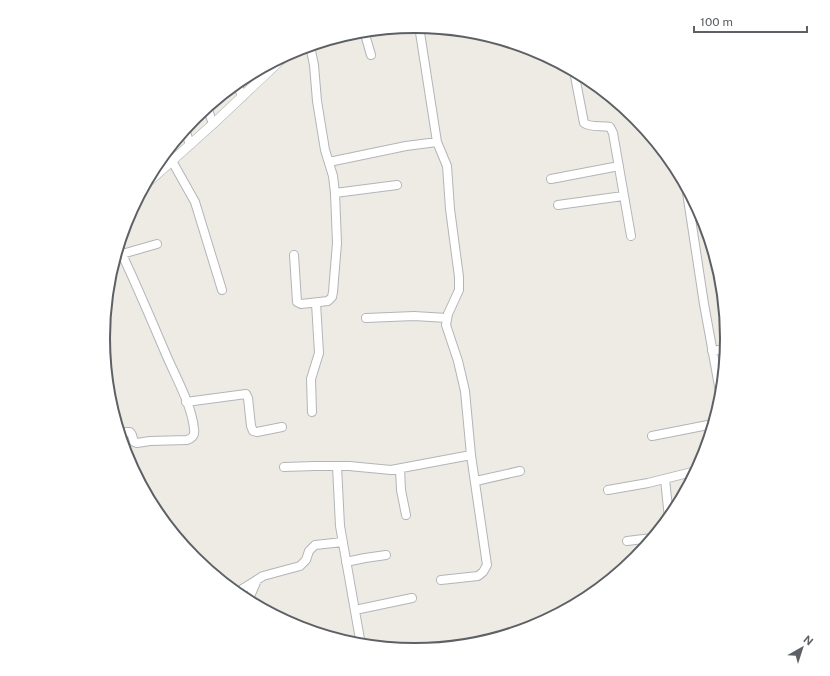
<svg xmlns="http://www.w3.org/2000/svg" width="830" height="676" font-family="'Public Sans',sans-serif">
<style>
.lines{fill:none;stroke-linecap:round;stroke-linejoin:round}
.minor-casing{stroke:#b2b5b8;stroke-width:10}
.tertiary-casing{stroke:#b2b5b8;stroke-width:10}
.minor{stroke:#fff;stroke-width:8}
.tertiary{stroke:#fff;stroke-width:9}
.rim{fill:none;stroke:#5d6064;stroke-width:2}
</style>
<rect width="100%" height="100%" fill="#eeebe5"/>
<g class="lines">
<g class="minor-casing">
<path id="minor" d="M419,26L437,142L447,166L450,209L459,277V290L448,314L446,325L458,361L465,391L471,455L487,565L483,572L478,576L441,580
M364,31L371,55
M574,71L584,123C591,128 602,125 610,127L613,133L631,236
M237,82L242,97
M207,107L213,124
M185,129L190,145
M165,153L169,163
M172,161L195,202L222,290
M329,162L406,146L437,142
M551,179L619,166
M686,186L704,304L721,397
M335,193L397,185
M558,205L623,196
M118,246C135,281 150,317 165,352C174,374 192,405 194,429C195,435 193,438 187,440L150,441L137,443L134,442L132,435L130,432H125L120,435
M122,254L157,244
M294,255L297,302L301,304L328,301L332,297L333,292L337,243L335,193L333,176L325,150L317,101L314,65L310,46
M366,318L414,316L447,318
M712,351L726,349
M186,402L246,394L248,398L251,426L253,431L257,432L282,427
M312,412L311,379L319,353L316,303
M652,436L713,424
M337,466L340,526L361,645
M284,467L315,466H349L391,470L471,455
M400,469L401,490L406,515
M665,479L669,518
M476,481L520,471
M608,490L648,483L696,471
M627,541L652,538
M346,562L365,558L386,555
M236,593L263,576L300,566L306,560L309,551L315,545L343,542
M248,601L257,580
M355,610L412,598"/>
</g>
<g class="tertiary-casing">
<path id="tertiary" d="M145,185L213,124L287,54"/>
</g>
<use href="#minor" class="minor"/>
<use href="#tertiary" class="tertiary"/>
</g>
<path d="M0 0H830V676H0ZM110 338a305 305 0 1 1 610 0a305 305 0 1 1-610 0Z" fill="#fff" fill-rule="evenodd"/>
<path class="rim" d="M110 338a305 305 0 1 1 610 0a305 305 0 1 1-610 0Z"/>
<g transform="translate(802 648) rotate(39)" stroke="#ffffff" stroke-width="3" paint-order="stroke">
<path d="M0-3L7 15L0 10L-7 15Z" fill="#5d6064"/>
<text y="-6" font-size="11" font-weight="bold" text-anchor="middle" fill="#5d6064">N</text>
</g>
<path d="M694 26v6h113v-6" fill="none" stroke="#5d6064" stroke-width="2"/>
<text x="700" y="26" font-size="12" fill="#5d6064" stroke="#ffffff" stroke-width="3" paint-order="stroke">100 m</text>
</svg>
